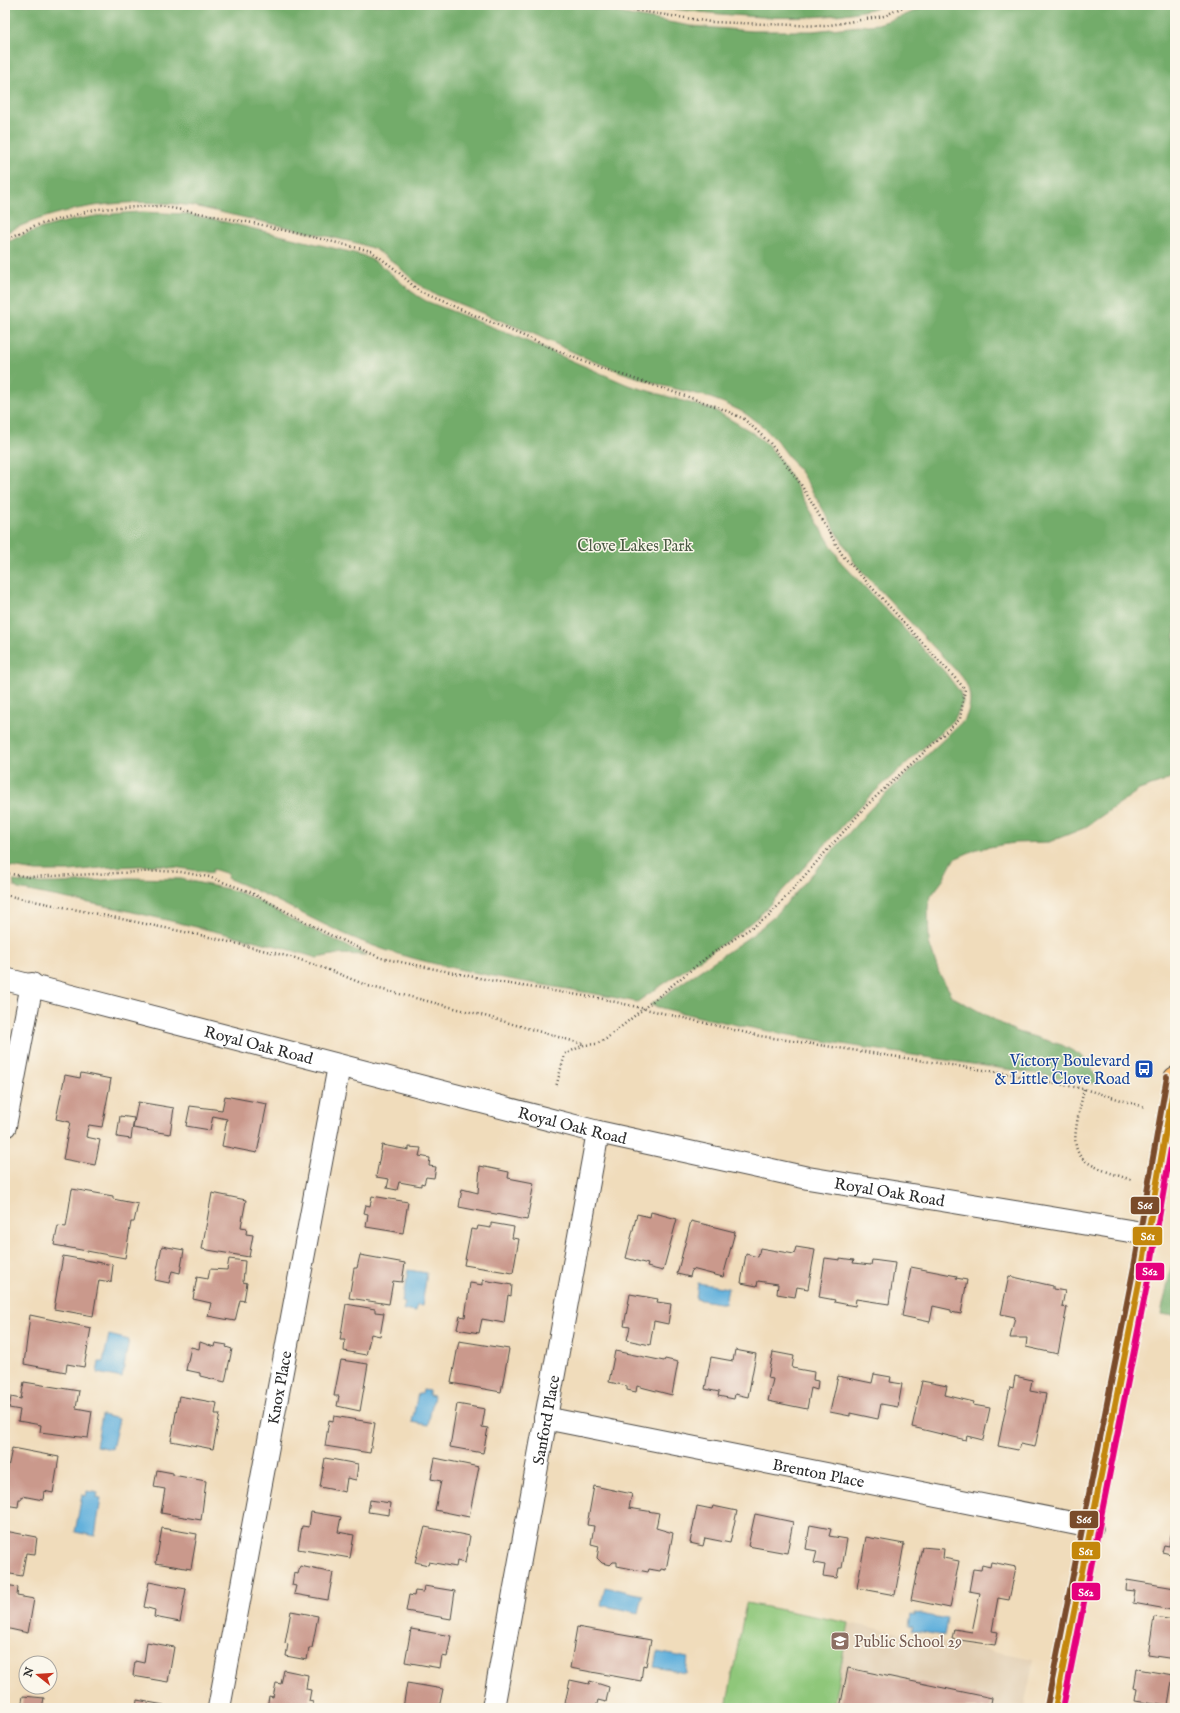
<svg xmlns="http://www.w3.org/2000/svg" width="1180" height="1713" font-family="'IM FELL English',serif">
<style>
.built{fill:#e1cdb1}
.green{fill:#8fc77a;stroke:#5d7952}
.forest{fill:#73ac6a;stroke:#4f6c4a}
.water{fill:#62b0dc;stroke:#466e84}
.building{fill:#ca998c}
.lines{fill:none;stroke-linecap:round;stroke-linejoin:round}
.minor-casing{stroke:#494641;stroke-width:24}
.major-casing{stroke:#494641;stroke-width:24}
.path{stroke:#494641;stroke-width:2.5;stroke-dasharray:1 3;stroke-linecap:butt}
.minor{stroke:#fff;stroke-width:22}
.major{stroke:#fcbd6f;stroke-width:22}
.bus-1-casing{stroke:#fbf7ec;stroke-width:9}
.bus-2-casing{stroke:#fbf7ec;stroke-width:9}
.bus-3-casing{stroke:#fbf7ec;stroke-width:9}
.bus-1{stroke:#c4870b;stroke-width:6}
.bus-2{stroke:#e5007d;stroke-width:6}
.bus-3{stroke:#7a4b2a;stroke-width:6}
.labels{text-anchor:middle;stroke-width:3;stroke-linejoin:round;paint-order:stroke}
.park-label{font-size:16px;fill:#495a43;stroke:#fbf7ec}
.street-label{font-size:16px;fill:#2b2b2b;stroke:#fbf7ec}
.transit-label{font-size:16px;fill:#164399;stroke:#fbf7ec;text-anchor:end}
.education-label{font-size:16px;fill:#785e54;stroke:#fbf7ec;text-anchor:start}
.line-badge{stroke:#fbf7ec;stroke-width:1.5}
.badge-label{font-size:11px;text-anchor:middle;font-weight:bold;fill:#fff}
</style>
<rect width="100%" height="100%" fill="#fbf7ec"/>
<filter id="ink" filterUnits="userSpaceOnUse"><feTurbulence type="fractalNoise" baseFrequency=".025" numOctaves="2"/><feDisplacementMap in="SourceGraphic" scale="8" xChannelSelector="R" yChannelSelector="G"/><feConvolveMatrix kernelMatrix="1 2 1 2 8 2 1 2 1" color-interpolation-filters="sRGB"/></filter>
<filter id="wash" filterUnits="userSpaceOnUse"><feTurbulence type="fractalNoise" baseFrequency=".012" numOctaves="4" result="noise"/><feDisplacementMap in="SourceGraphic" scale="16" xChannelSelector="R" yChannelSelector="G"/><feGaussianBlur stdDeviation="0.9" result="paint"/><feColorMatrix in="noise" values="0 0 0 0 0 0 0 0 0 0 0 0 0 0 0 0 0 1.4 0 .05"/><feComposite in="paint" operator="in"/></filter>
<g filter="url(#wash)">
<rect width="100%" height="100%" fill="#f0dcbb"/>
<path class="built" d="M746,1603L1034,1659L1024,1708H726Z"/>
<path class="green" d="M746,1603L849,1623L833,1708H726Z"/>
<path class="forest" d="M5,5H573L691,26L751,31H813L878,24L903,16L929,5H1175V775L1163,782L1139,790L1084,828L1049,842L1014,843L977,849L954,859L943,880L931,896L928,907L929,943L939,973L953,997L1015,1031L1062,1045L1082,1056L1093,1071L1098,1084C949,1058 797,1043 650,1005L752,935L776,915L870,809L965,719C972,704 972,691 962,677L856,565L802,474L777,441L761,425L743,412L724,403L705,396L664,386L621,372L586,358L534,334L432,293L414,281L396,264L375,249L357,243L193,206C129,197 63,205 5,233Z
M638,5H888C807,28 720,14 638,5Z
M142,212L185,214L217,220L362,255C389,266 402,288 426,301L510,334L628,385L714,410L750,431L767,444L781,461L841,562L944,671L960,692L963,702L954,720L869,797L760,915L733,937L637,1002C554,985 469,976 388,951C332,933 282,900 227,878L228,874L213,869L212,873L161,865L111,867L70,871H36L5,866V243C48,222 95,214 142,212Z
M128,878L181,879L232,890L255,899L294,921L366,955L338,954L317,958L281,947L120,909L18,889L14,886L13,881C51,886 89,881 128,878Z
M1175,1258V1316L1161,1314L1173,1259Z"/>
<path class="water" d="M408,1270L427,1273L422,1306L417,1305L416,1312L403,1310L405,1303L402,1302Z
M698,1283L728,1288L725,1304L696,1299Z
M109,1335L129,1340L122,1378L97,1373L99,1362H103Z
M423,1390L429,1391V1395L434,1396L428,1425L412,1422L418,1393H422Z
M102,1415L119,1419L112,1449L96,1446Z
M87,1491L98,1493L97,1498L101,1499L95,1536L75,1532L82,1495L86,1496Z
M605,1587L643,1595L639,1613L601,1605Z
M915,1613L947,1619L944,1636L912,1630L913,1627L909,1626L911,1615L915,1616Z
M657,1652L688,1658L686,1673L654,1667Z"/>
<g id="blocks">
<path class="building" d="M81,1073L111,1079L102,1127L89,1125L87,1131L86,1137L100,1140L95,1165L63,1159L70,1122L56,1119L65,1075L80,1078Z
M225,1096L267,1104L257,1153L222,1146L227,1119L213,1116L210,1130L186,1126L190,1106L222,1110Z
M138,1102L174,1108L170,1134L133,1128Z
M120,1116L134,1118L131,1139L117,1137Z
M382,1145L409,1150V1147L421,1148L419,1156L430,1158L429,1166L436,1167L434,1178L426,1177L424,1184L421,1183V1186L399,1182L397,1190L387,1188L389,1179L376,1177Z
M480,1166L509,1172L508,1178L534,1183L527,1220L459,1207L462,1189L478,1193Z
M72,1189L113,1196V1199L138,1204L134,1222H131L125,1258L54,1245L58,1226L66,1227Z
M212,1193L246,1200L241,1227L247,1228L246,1234L253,1235L249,1257L202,1249Z
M372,1196L408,1202L403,1233L366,1227L368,1214L364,1213L366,1205L370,1206Z
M651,1212L677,1219L663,1271L647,1267L648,1264L626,1258L637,1214L650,1217Z
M691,1221L735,1232L723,1277L692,1269L690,1277L677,1274Z
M491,1223L514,1227L512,1238L519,1239L513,1273L464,1265L471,1229L477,1230L478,1226L491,1228Z
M162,1246L184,1250L180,1273L172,1271L169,1283L155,1280Z
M796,1247L815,1250L808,1289L797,1287L795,1297L777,1294L778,1284L758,1281L757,1286L741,1283L746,1254L758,1257L760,1248L794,1254Z
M360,1255L405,1263L402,1282L393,1281L389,1304L349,1298L354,1268H357Z
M63,1256L113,1265L111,1282L99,1280L93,1316L54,1309Z
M825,1258L840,1260V1258L854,1260L853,1263L871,1265L872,1260L895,1263L889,1304L856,1299L855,1306L834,1302L835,1300L819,1297Z
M229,1259L245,1261L243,1282L247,1283L244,1301L240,1300L235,1321L208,1316L211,1303L193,1299L197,1277L208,1279L210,1269L227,1270Z
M911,1267L957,1276L956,1278L967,1280L961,1314L951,1312V1310L933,1306L930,1322L902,1316Z
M1009,1276L1053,1286V1289L1065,1291L1062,1306L1067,1307L1058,1354L1026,1347L1027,1338H1010L1015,1317L1001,1314Z
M483,1280L512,1285L511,1296L508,1295L504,1323L482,1319L479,1333L457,1329L460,1316L465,1317L470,1283L483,1285Z
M630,1294L658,1299L657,1302L671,1304L668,1324L654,1321L650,1345L627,1340L630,1327L624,1326Z
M346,1304L375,1309V1312L384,1313L380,1336L371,1334L366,1355L344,1351L345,1340H340Z
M30,1315L91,1328L84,1367L67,1364L66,1372L24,1364Z
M459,1341L509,1349L501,1392L451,1383Z
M200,1342L214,1347L215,1343L227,1345L226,1347L232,1349L225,1382L200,1376V1373L186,1370L191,1347L199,1349Z
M735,1350L756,1354L748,1397L735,1394L734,1399L718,1396L719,1392L705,1389L711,1357L733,1361Z
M615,1351L664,1361L665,1359L678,1362L672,1395L637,1386L636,1392L627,1390V1386L609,1382Z
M773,1352L794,1356L792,1368L814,1372L813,1380L818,1381L817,1390L811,1388L807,1409L768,1401L773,1379L768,1378Z
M341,1360L368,1364L360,1411L337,1406L339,1396H334Z
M874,1374L891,1377L890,1382L902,1384L898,1407L881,1404L878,1419L850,1413V1416L830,1412L838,1376L872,1383Z
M1015,1376L1032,1380L1030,1391L1046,1394L1035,1447L1020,1444L1018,1450L998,1446L1010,1387L1013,1388Z
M922,1381L947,1386L945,1395L974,1402L973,1405L990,1408L983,1440L967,1436L966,1440L912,1427Z
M24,1382L79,1391L76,1408L92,1411L88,1438L40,1432L41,1425L18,1421L20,1410L9,1408L11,1397L21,1399Z
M179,1396L217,1403L215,1414H220L213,1449L171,1441Z
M457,1404L485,1409L482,1427L488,1428L483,1453L450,1447Z
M334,1416L375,1423L370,1453L325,1446L329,1420L333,1421Z
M12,1448L59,1457L53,1493L44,1491L43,1500L22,1496V1499H19L18,1507L5,1505V1483Z
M325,1458L358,1464L356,1480L347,1478L345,1492L320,1487Z
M435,1458L479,1467L469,1517L435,1510L441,1481L431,1479Z
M157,1470L173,1473V1475L206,1481L201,1520L161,1513L165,1489L154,1487Z
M594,1486L632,1494L629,1508L659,1513L656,1528L673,1533L666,1570L661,1569L660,1571L649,1569L648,1572L617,1566V1562H613L610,1565L602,1563L597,1558L599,1546L591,1544L594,1526L587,1525Z
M370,1500L390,1503L389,1515L368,1512Z
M697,1506L712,1509L713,1506L737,1511L730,1543L705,1538L703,1546L690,1543Z
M311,1512L341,1517L338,1532L354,1535L350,1558L298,1549L302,1526L309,1527Z
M755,1514L793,1522L787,1553L748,1546Z
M810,1525L831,1529L829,1536L847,1539L842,1568H839L837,1578L823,1576L825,1565L814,1563L817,1551L806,1549Z
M425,1527L470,1536L465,1563L457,1561L456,1567L429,1562L428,1565L415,1562Z
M162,1528L197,1534L191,1569L156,1563Z
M5,1531L37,1537L35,1554L26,1553L22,1576L5,1573Z
M1172,1531L1175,1532V1555L1162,1552L1164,1545L1169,1546Z
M866,1537L904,1544L895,1595L857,1588Z
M922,1547L944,1549L943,1558L959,1561L950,1608L911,1600Z
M991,1562L1016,1567L1009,1600L998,1598L992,1631L998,1632L995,1645L952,1639L954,1629L972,1632L980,1593L969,1591L973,1569L981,1570L982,1565L990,1567Z
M300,1566L333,1573L328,1600L294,1594L296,1586L292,1585L294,1573L298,1574Z
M1127,1580L1175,1588L1172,1610L1133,1603L1135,1591L1126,1590Z
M149,1582L186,1589L180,1622L154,1617L155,1610L144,1607Z
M5,1585L18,1587L17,1596L34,1599L28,1633L5,1628Z
M424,1586L455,1591L451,1619L406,1611L409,1595L414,1596L415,1591L423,1592Z
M291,1611L318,1616L312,1648H309L307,1660L286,1656L288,1644L285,1643Z
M1154,1617L1175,1620V1659L1148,1655Z
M577,1627L651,1640L646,1666L643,1665L641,1681L570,1668Z
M411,1629L451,1636L447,1657L442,1656L440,1668L405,1662Z
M147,1642L174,1647L168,1682L133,1676L135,1661L144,1663Z
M848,1668L992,1698L990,1708H840Z
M1137,1669L1173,1675L1168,1706L1135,1701L1137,1689L1134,1688Z
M284,1670L308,1675L306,1689L311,1690L309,1701L313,1702L312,1708H267L269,1696L273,1697L276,1683L281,1684Z
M570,1680L589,1684L590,1681L609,1687L606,1702L598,1700L596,1708H564Z
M407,1683L443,1689L439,1708H403Z
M23,1696L44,1698L42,1708H21Z
M137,1700L164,1705L163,1708H136Z"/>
</g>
</g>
<g filter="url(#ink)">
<use href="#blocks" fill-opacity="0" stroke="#494641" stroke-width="1"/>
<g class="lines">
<g class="minor-casing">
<g id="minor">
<path id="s1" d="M5,979L598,1132L808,1178L1148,1234"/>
<path d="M5,1126L32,984"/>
<path id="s2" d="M545,1418L1092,1527"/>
<path id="s3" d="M219,1708L339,1066"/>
<path id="s4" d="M493,1708L598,1132"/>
</g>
</g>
<g class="major-casing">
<path id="major" d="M1055,1708L1142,1268L1175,1078"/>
</g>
<path class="path" d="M601,5L711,22L824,26L884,16L907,5
M5,240L34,226L97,209L160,206L258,224L371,251L395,269L420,292L587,363L718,407L744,419L770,443L800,483L843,556L965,689L960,719L868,804L769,916L707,957L606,1039L596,1044L584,1045L565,1054L556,1087
M5,873L29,877L162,871L181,872L209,877L250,892L330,935L381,958L504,983L603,999L760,1036L1010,1074L1084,1089L1145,1107
M5,895L209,937L295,958L337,973L368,986L474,1013L583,1044
M1084,1089C1070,1155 1065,1159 1132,1180"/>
<use href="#minor" class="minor"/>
<use href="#major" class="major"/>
<g class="bus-1-casing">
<path id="bus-1" d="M1055,1708L1142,1268L1175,1078"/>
</g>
<g class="bus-2-casing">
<path id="bus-2" d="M1063,1708L1150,1270L1175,1125"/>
</g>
<g class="bus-3-casing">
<path id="bus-3" d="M1047,1706L1134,1267L1167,1077"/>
</g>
<use href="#bus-1" class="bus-1"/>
<use href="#bus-2" class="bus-2"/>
<use href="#bus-3" class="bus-3"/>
</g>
</g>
<defs>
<g id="bus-square" transform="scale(1)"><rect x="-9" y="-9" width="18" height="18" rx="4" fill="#1a4fb4" stroke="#fbf7ec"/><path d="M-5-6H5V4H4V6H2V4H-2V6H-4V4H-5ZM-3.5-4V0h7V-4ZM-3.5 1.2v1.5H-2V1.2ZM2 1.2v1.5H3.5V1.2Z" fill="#fff"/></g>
<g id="school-square" transform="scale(1)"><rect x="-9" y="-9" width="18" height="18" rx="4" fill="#8d6e63" stroke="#fbf7ec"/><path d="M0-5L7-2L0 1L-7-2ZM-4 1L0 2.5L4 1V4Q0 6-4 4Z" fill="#fff"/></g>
</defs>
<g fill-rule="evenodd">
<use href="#bus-square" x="1144" y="1069"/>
<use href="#school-square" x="840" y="1641"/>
</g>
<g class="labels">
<g class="park-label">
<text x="635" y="551">Clove Lakes Park</text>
</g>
<g class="street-label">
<text dy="6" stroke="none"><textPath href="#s1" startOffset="262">Royal Oak Road</textPath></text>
<text dy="6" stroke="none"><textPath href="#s1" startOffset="586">Royal Oak Road</textPath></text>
<text dy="6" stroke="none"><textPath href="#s1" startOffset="910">Royal Oak Road</textPath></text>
<text dy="6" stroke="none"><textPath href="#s3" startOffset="326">Knox Place</textPath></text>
<text dy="6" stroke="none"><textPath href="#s4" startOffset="293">Sanford Place</textPath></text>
<text dy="6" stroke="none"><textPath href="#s2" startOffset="279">Brenton Place</textPath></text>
</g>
<g class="transit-label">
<text x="1130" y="1066">Victory Boulevard<tspan x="1130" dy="18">&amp; Little Clove Road</tspan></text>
</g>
<g class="education-label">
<text x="854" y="1647">Public School 29</text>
</g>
</g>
<g class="line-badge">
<rect x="1130" y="1196" width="30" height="19" rx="4" fill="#7a4b2a"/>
<rect x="1132" y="1226" width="31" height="20" rx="4" fill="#c4870b"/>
<rect x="1135" y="1262" width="30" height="19" rx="4" fill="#e5007d"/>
<rect x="1069" y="1510" width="30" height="19" rx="4" fill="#7a4b2a"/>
<rect x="1071" y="1541" width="30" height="19" rx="4" fill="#c4870b"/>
<rect x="1071" y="1582" width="30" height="19" rx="4" fill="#e5007d"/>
</g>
<g class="badge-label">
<text x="1145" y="1209">S66</text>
<text x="1148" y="1240">S61</text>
<text x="1150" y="1275">S62</text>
<text x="1084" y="1523">S66</text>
<text x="1086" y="1555">S61</text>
<text x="1086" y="1596">S62</text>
</g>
<rect width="1180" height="1713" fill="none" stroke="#fbf7ec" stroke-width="20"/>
<g transform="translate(38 1675) rotate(287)"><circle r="19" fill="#fbf7ec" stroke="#a8a59f"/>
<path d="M0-3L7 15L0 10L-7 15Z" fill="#c8321e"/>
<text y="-6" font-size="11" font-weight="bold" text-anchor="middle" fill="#2b2b2b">N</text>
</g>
</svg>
